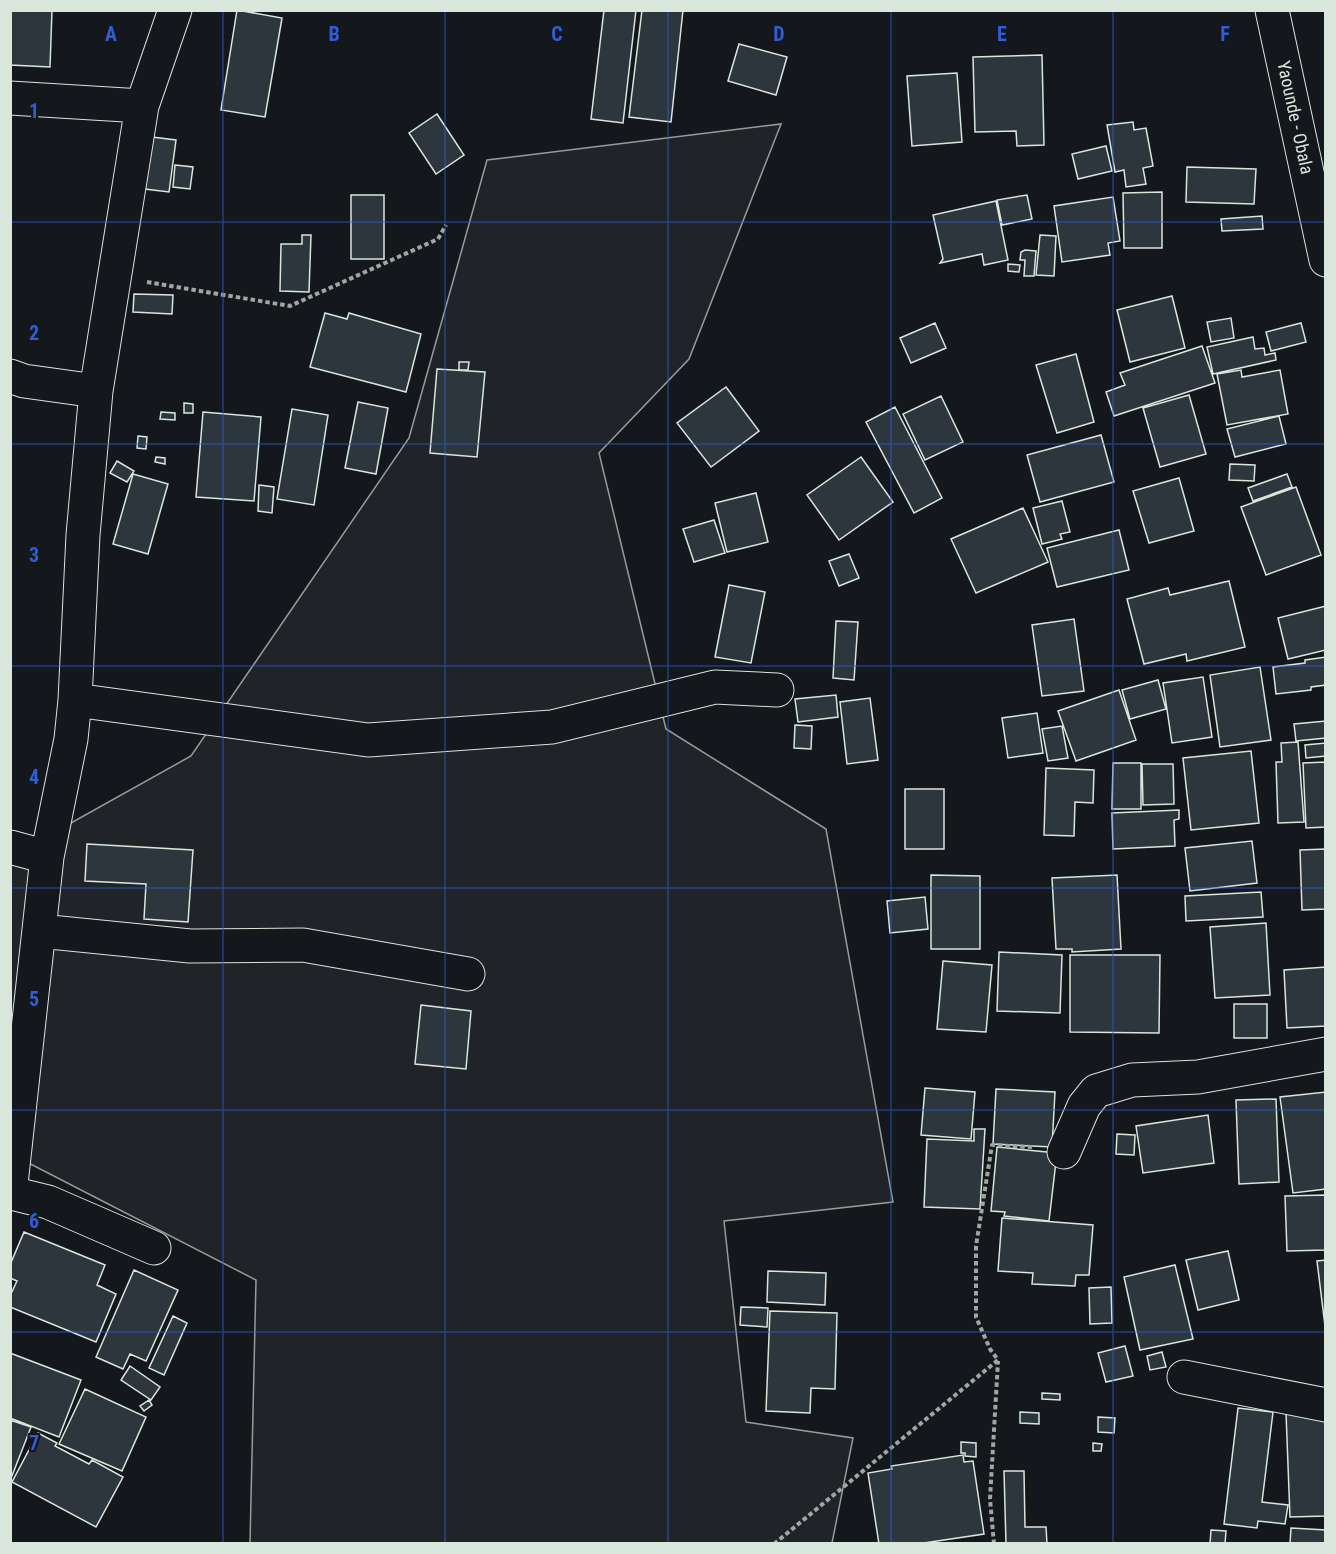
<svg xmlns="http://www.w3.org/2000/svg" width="1336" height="1554" font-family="'Roboto Condensed',sans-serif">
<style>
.green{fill:#202428;stroke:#939e99;stroke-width:1.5}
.building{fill:#2c363c;stroke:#d8e6dc;stroke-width:1.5}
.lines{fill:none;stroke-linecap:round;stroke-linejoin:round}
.minor-casing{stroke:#d8e6dc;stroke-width:35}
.highway-casing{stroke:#d8e6dc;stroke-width:35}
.path{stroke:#9da8a2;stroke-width:4;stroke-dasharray:4.5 3;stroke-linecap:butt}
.minor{stroke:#14181c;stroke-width:33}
.highway{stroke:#14181c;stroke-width:33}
.grid{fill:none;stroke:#305dd8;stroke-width:1.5;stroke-opacity:0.55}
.labels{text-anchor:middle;stroke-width:4.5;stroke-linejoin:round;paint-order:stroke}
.street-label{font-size:18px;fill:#d8e6dc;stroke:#14181c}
.grid-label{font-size:20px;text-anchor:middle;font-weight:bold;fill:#305dd8;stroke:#14181c;stroke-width:4.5;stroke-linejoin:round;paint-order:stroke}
</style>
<rect width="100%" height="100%" fill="#14181c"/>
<path class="green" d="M781,124L689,359L599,453L666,729L826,829L893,1202L724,1221L746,1422L853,1438L832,1543H250L256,1280L11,1154L10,857L191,756L409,438L487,160Z"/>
<path class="building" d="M10,10H52L50,67L10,65Z
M237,10L282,18L265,117L221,110Z
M604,10H636L623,123L591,119Z
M642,10H683L671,122L629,117Z
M739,44L787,57L776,95L728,81Z
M1042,55L1044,145L1017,146L1016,131L975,132L973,57Z
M957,73L962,142L912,146L907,76Z
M437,114L464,155L436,174L409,133Z
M1133,122L1134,130L1146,128L1153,166L1143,168L1146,184L1126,187L1124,170L1115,172L1107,125Z
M152,137L176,140L169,192L145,189Z
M1106,146L1112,171L1078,179L1072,154Z
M175,165L193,167L190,189L173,187Z
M1187,167L1256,169L1254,204L1186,202Z
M1162,192V248H1124L1123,193Z
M351,195H384V259H351Z
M1027,195L1032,219L1002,225L997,200Z
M1113,197L1120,241L1108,243L1110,255L1062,262L1054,206Z
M996,201L1008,260L984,265L982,254L940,263L943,259L933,215Z
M1262,216L1263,229L1222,231L1221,219Z
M302,235H311L309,292L280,291L281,244H302Z
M1040,235L1056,236L1054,276L1036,275Z
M1025,250L1036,251L1034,276H1024L1025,260H1020L1021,252Z
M1008,264L1020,265L1019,272L1008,271Z
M134,294L173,295L172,314L133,312Z
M1172,296L1185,348L1130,362L1117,310Z
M325,313L347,319L349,313L421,334L406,392L310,367Z
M1231,318L1234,338L1211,342L1207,322Z
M935,323L946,348L911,363L900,338Z
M1301,323L1306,342L1271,351L1266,332Z
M1253,337L1255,349L1264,348L1265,355L1275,353L1276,360L1213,374L1207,347Z
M1202,346L1215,383L1114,416L1106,392L1125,385L1120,373Z
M1076,354L1094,422L1057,433L1036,365Z
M459,362H469L468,370H459Z
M437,369L485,372L477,457L430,453Z
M1241,370L1242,377L1280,370L1288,414L1227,425L1217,374Z
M726,387L759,431L711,467L677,423Z
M1189,395L1206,454L1160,467L1143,408Z
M941,396L963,442L925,460L903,414Z
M358,402L388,408L376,474L345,468Z
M184,403L193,404V413H184Z
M895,407L942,498L914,513L866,422Z
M292,409L328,415L314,505L277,499Z
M161,412L175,413V420L160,419Z
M203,412L261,417L254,501L196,497Z
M1279,416L1286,444L1235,457L1227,429Z
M1101,435L1114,482L1040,502L1027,455Z
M138,436L147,437L146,449L137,448Z
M156,457L165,458V464L155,462Z
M861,457L893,502L839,540L807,495Z
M117,461L134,471L127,482L110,473Z
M1230,464L1255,465L1254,481L1229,480Z
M133,474L168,484L148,554L113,544Z
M1287,474L1292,487L1253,501L1248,488Z
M1179,478L1194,531L1149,543L1133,491Z
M259,485L274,487L272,513L258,511Z
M1296,487L1321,555L1266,575L1241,507Z
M756,493L768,542L727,552L715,503Z
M1062,501L1070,532L1060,534L1062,539L1042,544L1033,508Z
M1023,508L1048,562L976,593L951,539Z
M714,520L725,553L694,562L683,529Z
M1119,530L1129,570L1057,587L1047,548Z
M849,554L859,578L839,586L829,561Z
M1229,581L1245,647L1187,661L1186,654L1144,664L1127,599L1168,588L1170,595Z
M729,585L765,592L751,663L715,657Z
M1326,606V650L1288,659L1278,618Z
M1074,619L1084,691L1042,696L1032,625Z
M836,621L858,622L854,680L833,678Z
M1326,657V685L1311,687V690L1276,694L1273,667L1305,663V660Z
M1260,667L1271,740L1220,747L1210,675Z
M1203,677L1212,737L1172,743L1163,683Z
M1158,680L1166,709L1130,719L1122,690Z
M1119,690L1136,740L1076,761L1058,711Z
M836,695L838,717L798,722L795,699Z
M870,698L878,760L847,764L840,702Z
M1037,713L1043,753L1008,758L1002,718Z
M1326,721V738L1296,741L1294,724Z
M795,725L812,726L811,749L794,748Z
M1062,726L1068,758L1048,761L1042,729Z
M1298,742L1304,822L1278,823L1276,762H1282L1281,743Z
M1326,743V756L1306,758L1305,745Z
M1251,751L1259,823L1191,830L1183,758Z
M1326,762V827L1306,828L1303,763Z
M1113,763H1141V809H1112Z
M1142,764H1173L1174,804L1143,805Z
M1046,768L1094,770L1093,803L1075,802L1074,836L1044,835Z
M905,789H944V849H905Z
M1179,810V819L1174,820L1175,846L1113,849L1112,813Z
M1252,841L1257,883L1190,891L1185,848Z
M87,844L193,850L188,922L144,919L146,884L85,881Z
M1326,849V909L1302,910L1300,850Z
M931,875L980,876V949H931Z
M1117,875L1121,949L1072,952V949H1056L1052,878Z
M1261,892L1263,917L1186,921L1185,896Z
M925,897L928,929L890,933L887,901Z
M1266,923L1270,995L1215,998L1210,927Z
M999,952L1062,955L1060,1013L997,1011Z
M1070,955H1160L1159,1033L1070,1032Z
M943,961L992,965L986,1032L937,1029Z
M1326,967V1026L1287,1028L1284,970Z
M1234,1004H1267V1038H1234Z
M421,1005L471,1011L466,1069L415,1064Z
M925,1088L975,1092L971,1139L921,1135Z
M996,1089L1055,1092L1052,1147L993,1144Z
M1326,1092V1189L1293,1193L1280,1097Z
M1276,1099L1279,1182L1239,1184L1236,1100Z
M1208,1115L1214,1163L1143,1173L1136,1126Z
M974,1129H985L980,1209L924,1207L927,1139L974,1141Z
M1117,1134L1135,1135L1134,1155L1116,1154Z
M997,1147L1057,1153L1049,1221L1004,1216L1005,1212L991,1211Z
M1326,1195V1250L1287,1251L1285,1196Z
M1002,1218L1093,1225L1089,1275H1076L1075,1286L1032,1284L1033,1273L998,1271Z
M24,1232L105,1265L97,1285L116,1294L96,1342L10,1307V1296L17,1281L10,1278V1265Z
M1228,1251L1239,1300L1198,1310L1186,1260Z
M1326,1260V1334L1317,1261Z
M1175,1265L1193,1339L1140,1350L1124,1277Z
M134,1270L178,1290L146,1361L130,1354L123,1369L96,1357Z
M768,1271L826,1273L825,1305L767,1302Z
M1111,1287L1112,1323L1090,1324L1089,1288Z
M741,1307L768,1308L767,1327L740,1325Z
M770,1311L837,1313L835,1389L811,1388L810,1413L766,1411Z
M173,1316L187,1323L164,1375L149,1368Z
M1125,1346L1133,1376L1106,1382L1098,1353Z
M1162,1352L1166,1367L1150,1370L1147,1356Z
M10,1353L81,1380L59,1437L10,1418Z
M130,1366L160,1387L151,1400L121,1380Z
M85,1389L146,1417L122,1471L59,1444Z
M1042,1393L1060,1394V1400L1042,1399Z
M149,1400L152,1405L144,1411L140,1406Z
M1238,1408L1273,1412L1262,1502L1288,1505L1285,1524L1258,1521L1257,1528L1224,1524Z
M1020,1412L1039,1413V1424L1020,1423Z
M1286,1413L1326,1418V1516L1290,1517Z
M1098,1417L1115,1418L1114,1433L1098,1432Z
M10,1420L31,1427L10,1481Z
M38,1433L57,1443L55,1446L89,1464L92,1460L123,1477L96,1527L12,1482Z
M961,1442L976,1443V1457L965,1456V1453H961Z
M1093,1443L1102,1444L1101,1451H1093Z
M963,1455L964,1462L973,1461L984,1534L917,1544H879L868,1473L892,1469L891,1466Z
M1004,1471H1024L1025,1527H1046L1047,1544H1006Z
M1291,1528L1326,1530V1544H1290Z
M1211,1530L1226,1531L1225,1544H1210Z"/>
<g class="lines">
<g class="minor-casing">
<path id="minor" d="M10,98L142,106
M10,376L24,381L96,391
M75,700L368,740L552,727L715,687L777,690
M10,847L47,857
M40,931L190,946L303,945L468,974
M1064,1152L1084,1106L1096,1091L1132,1080L1198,1077L1326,1054
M10,1193L47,857L71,739L75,700L83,535L96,391L142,106L175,10
M11,1193L48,1202L154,1248
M1184,1377L1326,1405"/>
</g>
<g class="highway-casing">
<g id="highway">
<path id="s1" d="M1272,10L1326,260"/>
</g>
</g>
<path class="path" d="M147,282L290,306L438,239L446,225
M774,1544L998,1360L990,1349L976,1317V1246L992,1145L1032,1147
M994,1544L990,1499L998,1361"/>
<use href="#minor" class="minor"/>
<use href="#highway" class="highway"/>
</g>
<path class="grid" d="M223,10V1544M445,10V1544M668,10V1544M891,10V1544M1113,10V1544M10,222H1326M10,444H1326M10,666H1326M10,888H1326M10,1110H1326M10,1332H1326"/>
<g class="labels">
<g class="street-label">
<text dy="6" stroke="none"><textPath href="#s1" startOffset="110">Yaounde - Obala</textPath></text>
</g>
</g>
<g class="grid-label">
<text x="111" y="41">A</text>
<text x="334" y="41">B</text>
<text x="557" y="41">C</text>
<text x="779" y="41">D</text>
<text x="1002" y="41">E</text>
<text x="1225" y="41">F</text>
<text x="34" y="118">1</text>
<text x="34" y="340">2</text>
<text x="34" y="562">3</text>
<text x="34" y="784">4</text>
<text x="34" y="1006">5</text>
<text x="34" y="1228">6</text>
<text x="34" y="1450">7</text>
</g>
<rect width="1336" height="1554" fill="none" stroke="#d8e6dc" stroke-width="24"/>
</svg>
